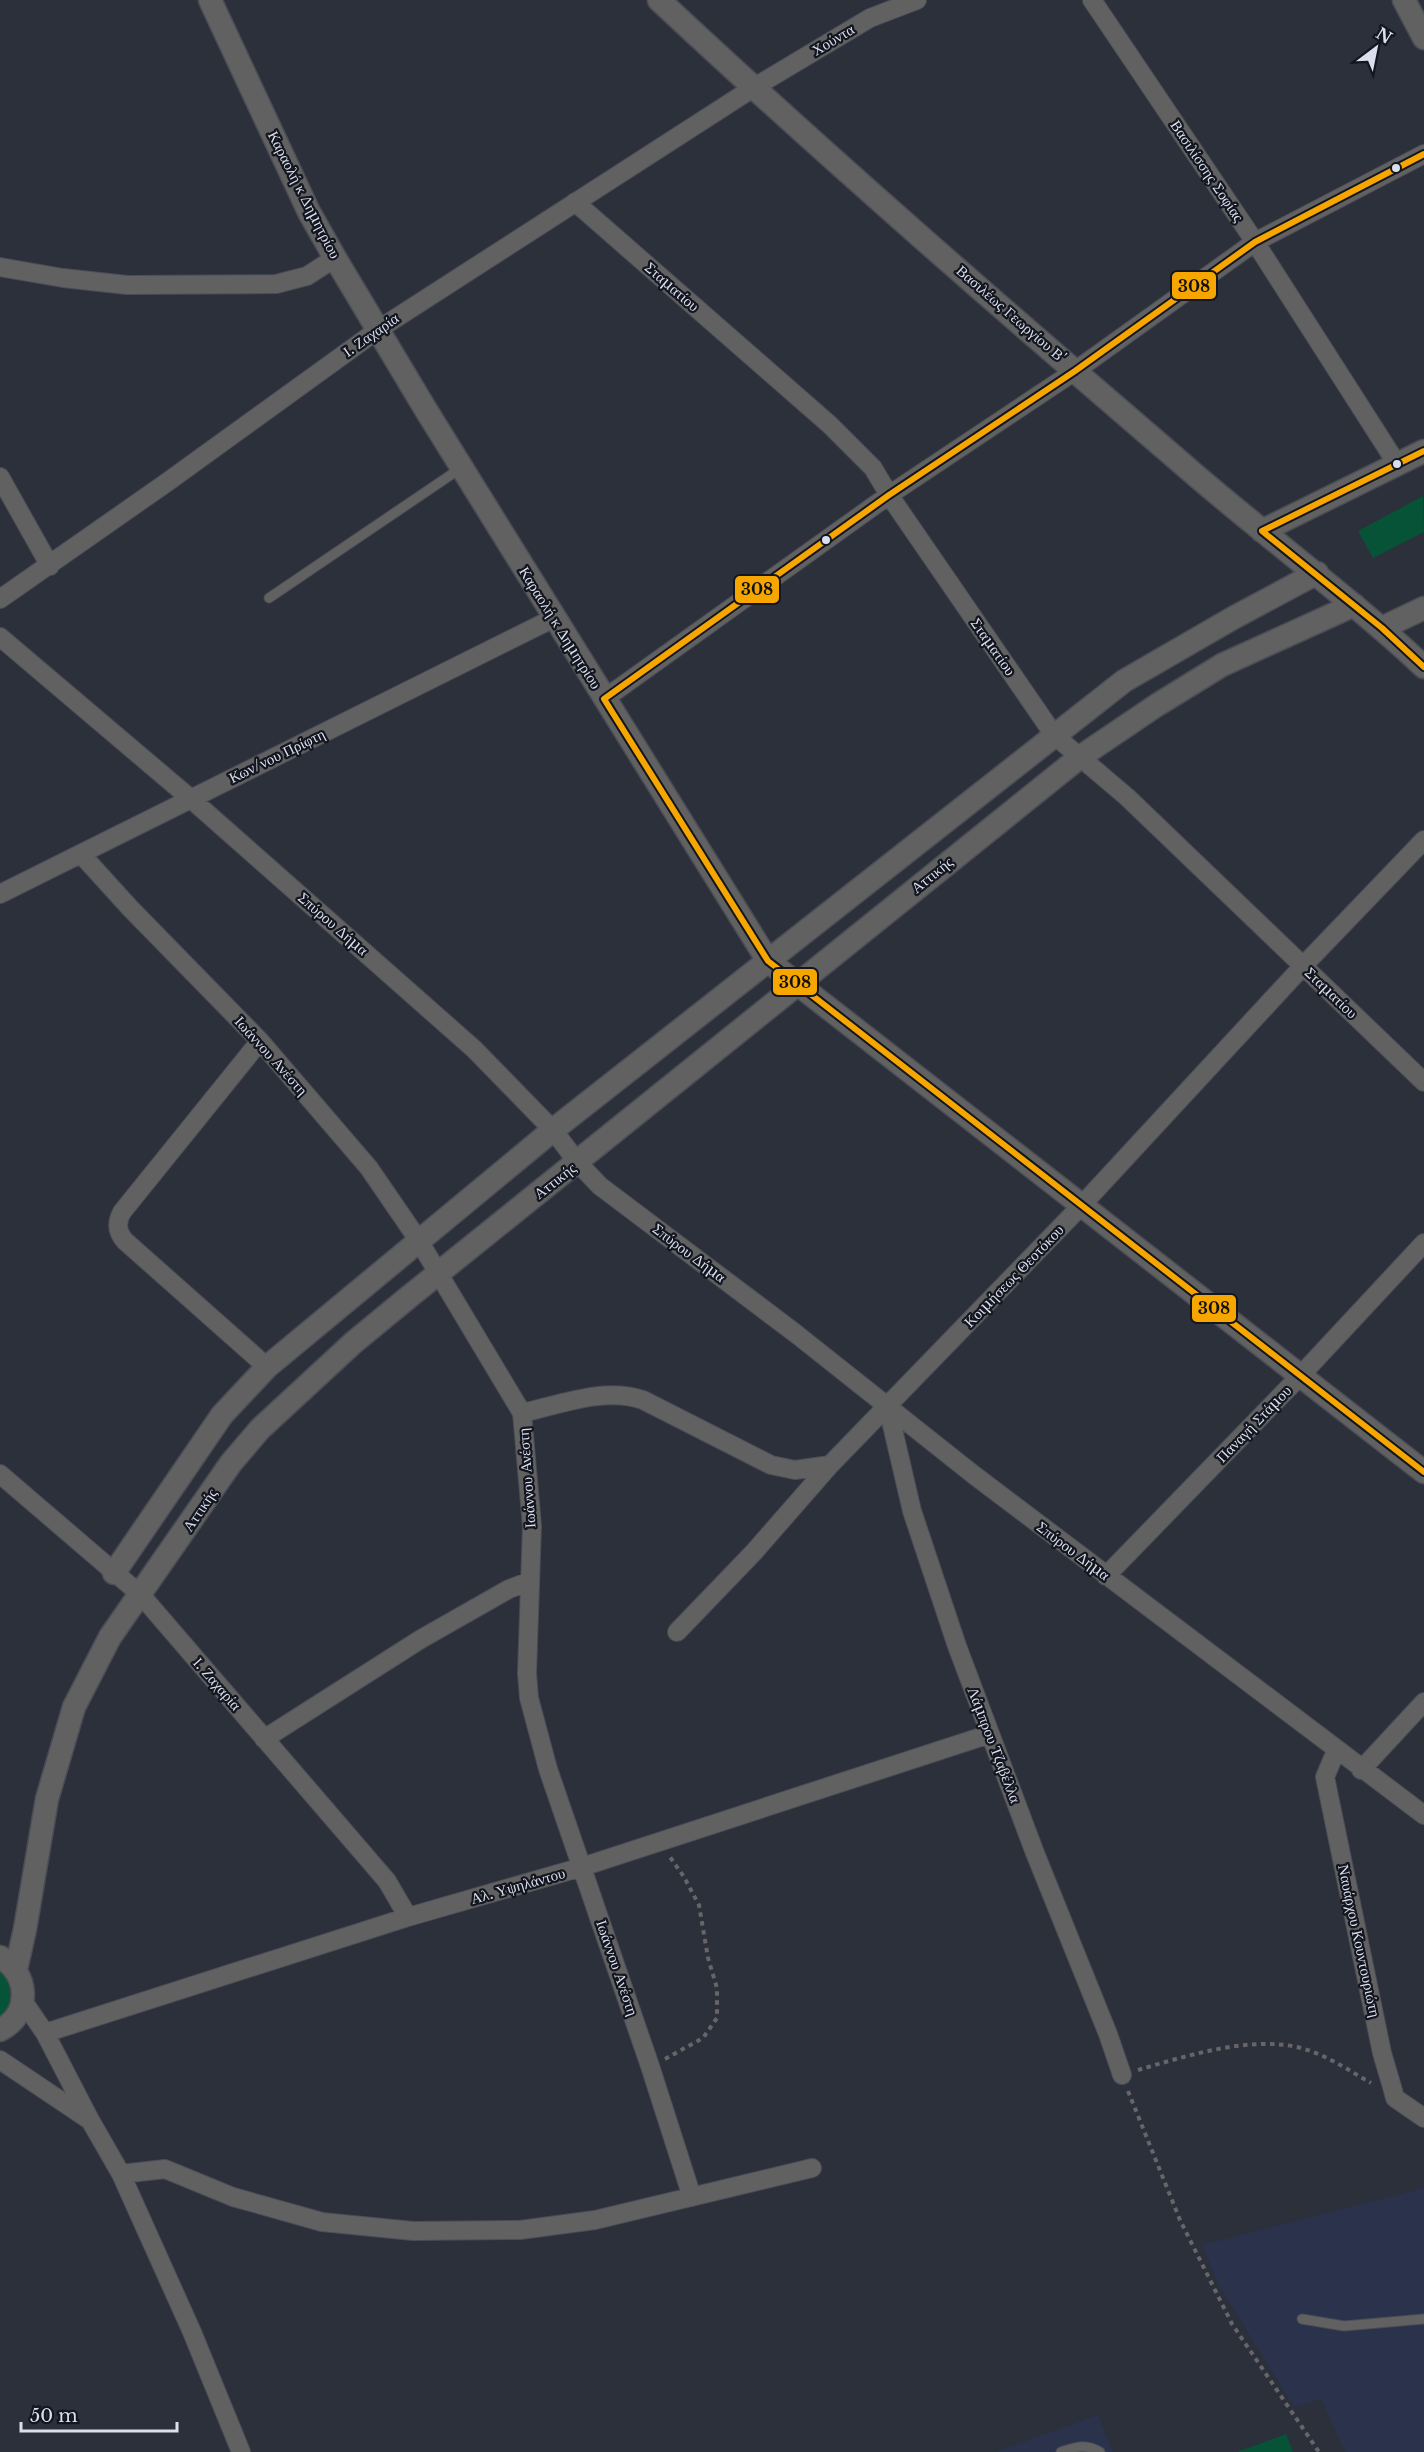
<svg xmlns="http://www.w3.org/2000/svg" width="1424" height="2452" font-family="'Libre Baskerville',serif">
<style>
.built{fill:#2a334b}
.green{fill:#065338}
.lines{fill:none;stroke-linecap:round;stroke-linejoin:round}
.service-casing{stroke:#4a4d56;stroke-width:11}
.minor-casing{stroke:#4a4d56;stroke-width:20}
.tertiary-casing{stroke:#4a4d56;stroke-width:25}
.path{stroke:#666569;stroke-width:4;stroke-dasharray:4.5 4.5;stroke-linecap:butt}
.service{stroke:#626162;stroke-width:9}
.minor{stroke:#626162;stroke-width:18}
.tertiary{stroke:#626162;stroke-width:22}
.bus-1-casing{stroke:#13161f;stroke-width:10}
.bus-1{stroke:#f7a600;stroke-width:6}
.bus-dot{fill:#dadfed;stroke:#13161f;stroke-width:2}
.labels{text-anchor:middle;stroke-width:4.5;stroke-linejoin:round;paint-order:stroke}
.street-label{font-size:15px;fill:#dadfed;stroke:#13161f}
.line-badge{stroke:#13161f;stroke-width:2}
.pale-badge-label{font-size:16px;text-anchor:middle;font-weight:bold;fill:#111}
</style>
<rect width="100%" height="100%" fill="#2c303b"/>
<path class="built" d="M1424,2188V2452H1345L1321,2399L1294,2407L1218,2284L1202,2245Z
M1098,2415L1113,2452H995Z"/>
<path class="green" d="M1423,496L1424,532L1373,558L1358,531Z
M0,1966L3,1967L16,1996L0,2021Z
M1286,2434L1293,2452H1237Z"/>
<g class="lines">
<g class="service-casing">
<path id="service" d="M269,598L461,468
M1302,2319L1344,2326L1424,2319
M1061,2452C1076,2447 1085,2443 1100,2452"/>
</g>
<g class="minor-casing">
<path id="minor" d="M1092,0L1255,242L1397,464
M575,202L830,425L873,468L889,495L1054,735L1127,797L1424,1082
M0,267L63,278L127,285L276,284L307,276L335,258
M0,477L50,566
M0,599L166,483L379,329L753,88L870,18L917,0
M0,637L191,799L474,1049L553,1130L578,1163L600,1186L795,1333L974,1475L1424,1815
M604,699L889,495L1075,371L1255,242L1424,154
M81,854L130,908L260,1041L369,1168L419,1241L522,1413L532,1526L527,1673L529,1698L548,1769L650,2066L692,2197
M0,894L554,618
M260,1041L122,1212C116,1223 117,1232 125,1241L267,1367
M888,1408L912,1511L957,1646L1035,1853L1108,2034L1122,2075
M522,1413C562,1404 604,1387 643,1400L771,1465L795,1470L830,1465
M0,1474L141,1595L387,1881L408,1917
M1106,1576L1301,1375L1424,1243
M677,1632L754,1552L830,1465L1081,1206L1303,966L1424,840
M264,1739L421,1639L509,1589L530,1581
M1336,1751L1325,1777L1382,2053L1392,2087L1395,2098L1424,2118
M1361,1770L1424,1702
M23,2001L45,2033L90,2120L121,2174L192,2332L241,2452
M45,2033L408,1917L582,1867L990,1734
M0,2060L88,2119
M121,2174L165,2169L233,2197L322,2222L413,2231L520,2230L595,2220L812,2168"/>
</g>
<g class="tertiary-casing">
<path id="tertiary" d="M210,0L309,212L335,258L426,410L768,961L1424,1472
M659,0C830,160 1008,314 1186,467C1264,535 1348,596 1424,667
M1404,0L1424,38
M1262,531L1424,451
M1382,628L1424,608
M114,1573L222,1415L267,1367L419,1241L553,1130L1124,681L1233,618L1317,573
M0,1957C29,1973 32,2014 0,2030
M16,1969L25,1929L47,1799L74,1707L110,1637L231,1463L260,1429L353,1343L410,1296L1080,757L1157,705L1222,665L1354,605"/>
</g>
<path class="path" d="M665,2059L703,2038L717,2018V1988L708,1958L699,1905L684,1877L670,1857
M1138,2070C1186,2056 1251,2035 1301,2048C1327,2055 1348,2070 1371,2083
M1128,2091L1180,2220L1232,2324L1319,2452"/>
<use href="#service" class="service"/>
<use href="#minor" class="minor"/>
<use href="#tertiary" class="tertiary"/>
<g class="bus-1-casing">
<path id="bus-1" d="M1424,154L1255,242L1075,371L889,495L604,699L768,961L1424,1472
M1424,451L1262,531L1382,628L1424,667"/>
</g>
<use href="#bus-1" class="bus-1"/>
</g>
<g class="bus-dot">
<circle cx="1396" cy="168" r="5"/>
<circle cx="1397" cy="464" r="5"/>
<circle cx="826" cy="540" r="5"/>
</g>
<g class="labels">
<g class="street-label">
<text transform="translate(833 40) rotate(-31)" y="5">Χούντα</text>
<text transform="translate(1207 171) rotate(56)" y="5">Βασιλίσσης Σοφίας</text>
<text transform="translate(304 195) rotate(63)" y="5">Καραολή κ Δημητρίου</text>
<text transform="translate(672 287) rotate(41)" y="5">Σταματίου</text>
<text transform="translate(1011 314) rotate(41)" y="5">Βασιλέως Γεωργίου Β'</text>
<text transform="translate(371 335) rotate(-35)" y="5">Ι. Ζαχαρία</text>
<text transform="translate(560 628) rotate(58)" y="5">Καραολή κ Δημητρίου</text>
<text transform="translate(993 647) rotate(55)" y="5">Σταματίου</text>
<text transform="translate(277 756) rotate(-26)" y="5">Κων/νου Πρίφτη</text>
<text transform="translate(932 875) rotate(-39)" y="5">Αττικής</text>
<text transform="translate(333 924) rotate(41)" y="5">Σπύρου Δήμα</text>
<text transform="translate(1331 993) rotate(44)" y="5">Σταματίου</text>
<text transform="translate(271 1056) rotate(48)" y="5">Ιωάννου Ανέστη</text>
<text transform="translate(555 1181) rotate(-38)" y="5">Αττικής</text>
<text transform="translate(689 1253) rotate(37)" y="5">Σπύρου Δήμα</text>
<text transform="translate(1014 1276) rotate(-46)" y="5">Κοιμήσεως Θεοτόκου</text>
<text transform="translate(1254 1424) rotate(-46)" y="5">Παναγή Στάμου</text>
<text transform="translate(527 1478) rotate(-94)" y="5">Ιωάννου Ανέστη</text>
<text transform="translate(200 1510) rotate(-56)" y="5">Αττικής</text>
<text transform="translate(1073 1551) rotate(37)" y="5">Σπύρου Δήμα</text>
<text transform="translate(217 1684) rotate(49)" y="5">Ι. Ζαχαρία</text>
<text transform="translate(994 1745) rotate(69)" y="5">Λάμπρου Τζαβέλλα</text>
<text transform="translate(518 1886) rotate(-16)" y="5">Αλ. Υψηλάντου</text>
<text transform="translate(1359 1941) rotate(78)" y="5">Ναυάρχου Κουντουριώτη</text>
<text transform="translate(617 1968) rotate(71)" y="5">Ιωάννου Ανέστη</text>
</g>
</g>
<g class="line-badge">
<rect x="1171" y="271" width="46" height="29" rx="6" fill="#f7a600"/>
<rect x="734" y="575" width="46" height="29" rx="6" fill="#f7a600"/>
<rect x="772" y="968" width="46" height="28" rx="6" fill="#f7a600"/>
<rect x="1191" y="1294" width="46" height="29" rx="6" fill="#f7a600"/>
</g>
<g class="pale-badge-label">
<text x="1194" y="292">308</text>
<text x="757" y="595">308</text>
<text x="795" y="988">308</text>
<text x="1214" y="1314">308</text>
</g>
<g transform="translate(1376 48) rotate(32)" stroke="#13161f" stroke-width="4.5" paint-order="stroke">
<path d="M0-4.5L10 22L0 15L-10 22Z" fill="#dadfed"/>
<text y="-9" font-size="16" font-weight="bold" text-anchor="middle" fill="#dadfed">N</text>
</g>
<path d="M21 2422v9h156v-9" fill="none" stroke="#dadfed" stroke-width="3"/>
<text x="30" y="2422" font-size="18" fill="#dadfed" stroke="#13161f" stroke-width="4.5" paint-order="stroke">50 m</text>
</svg>
